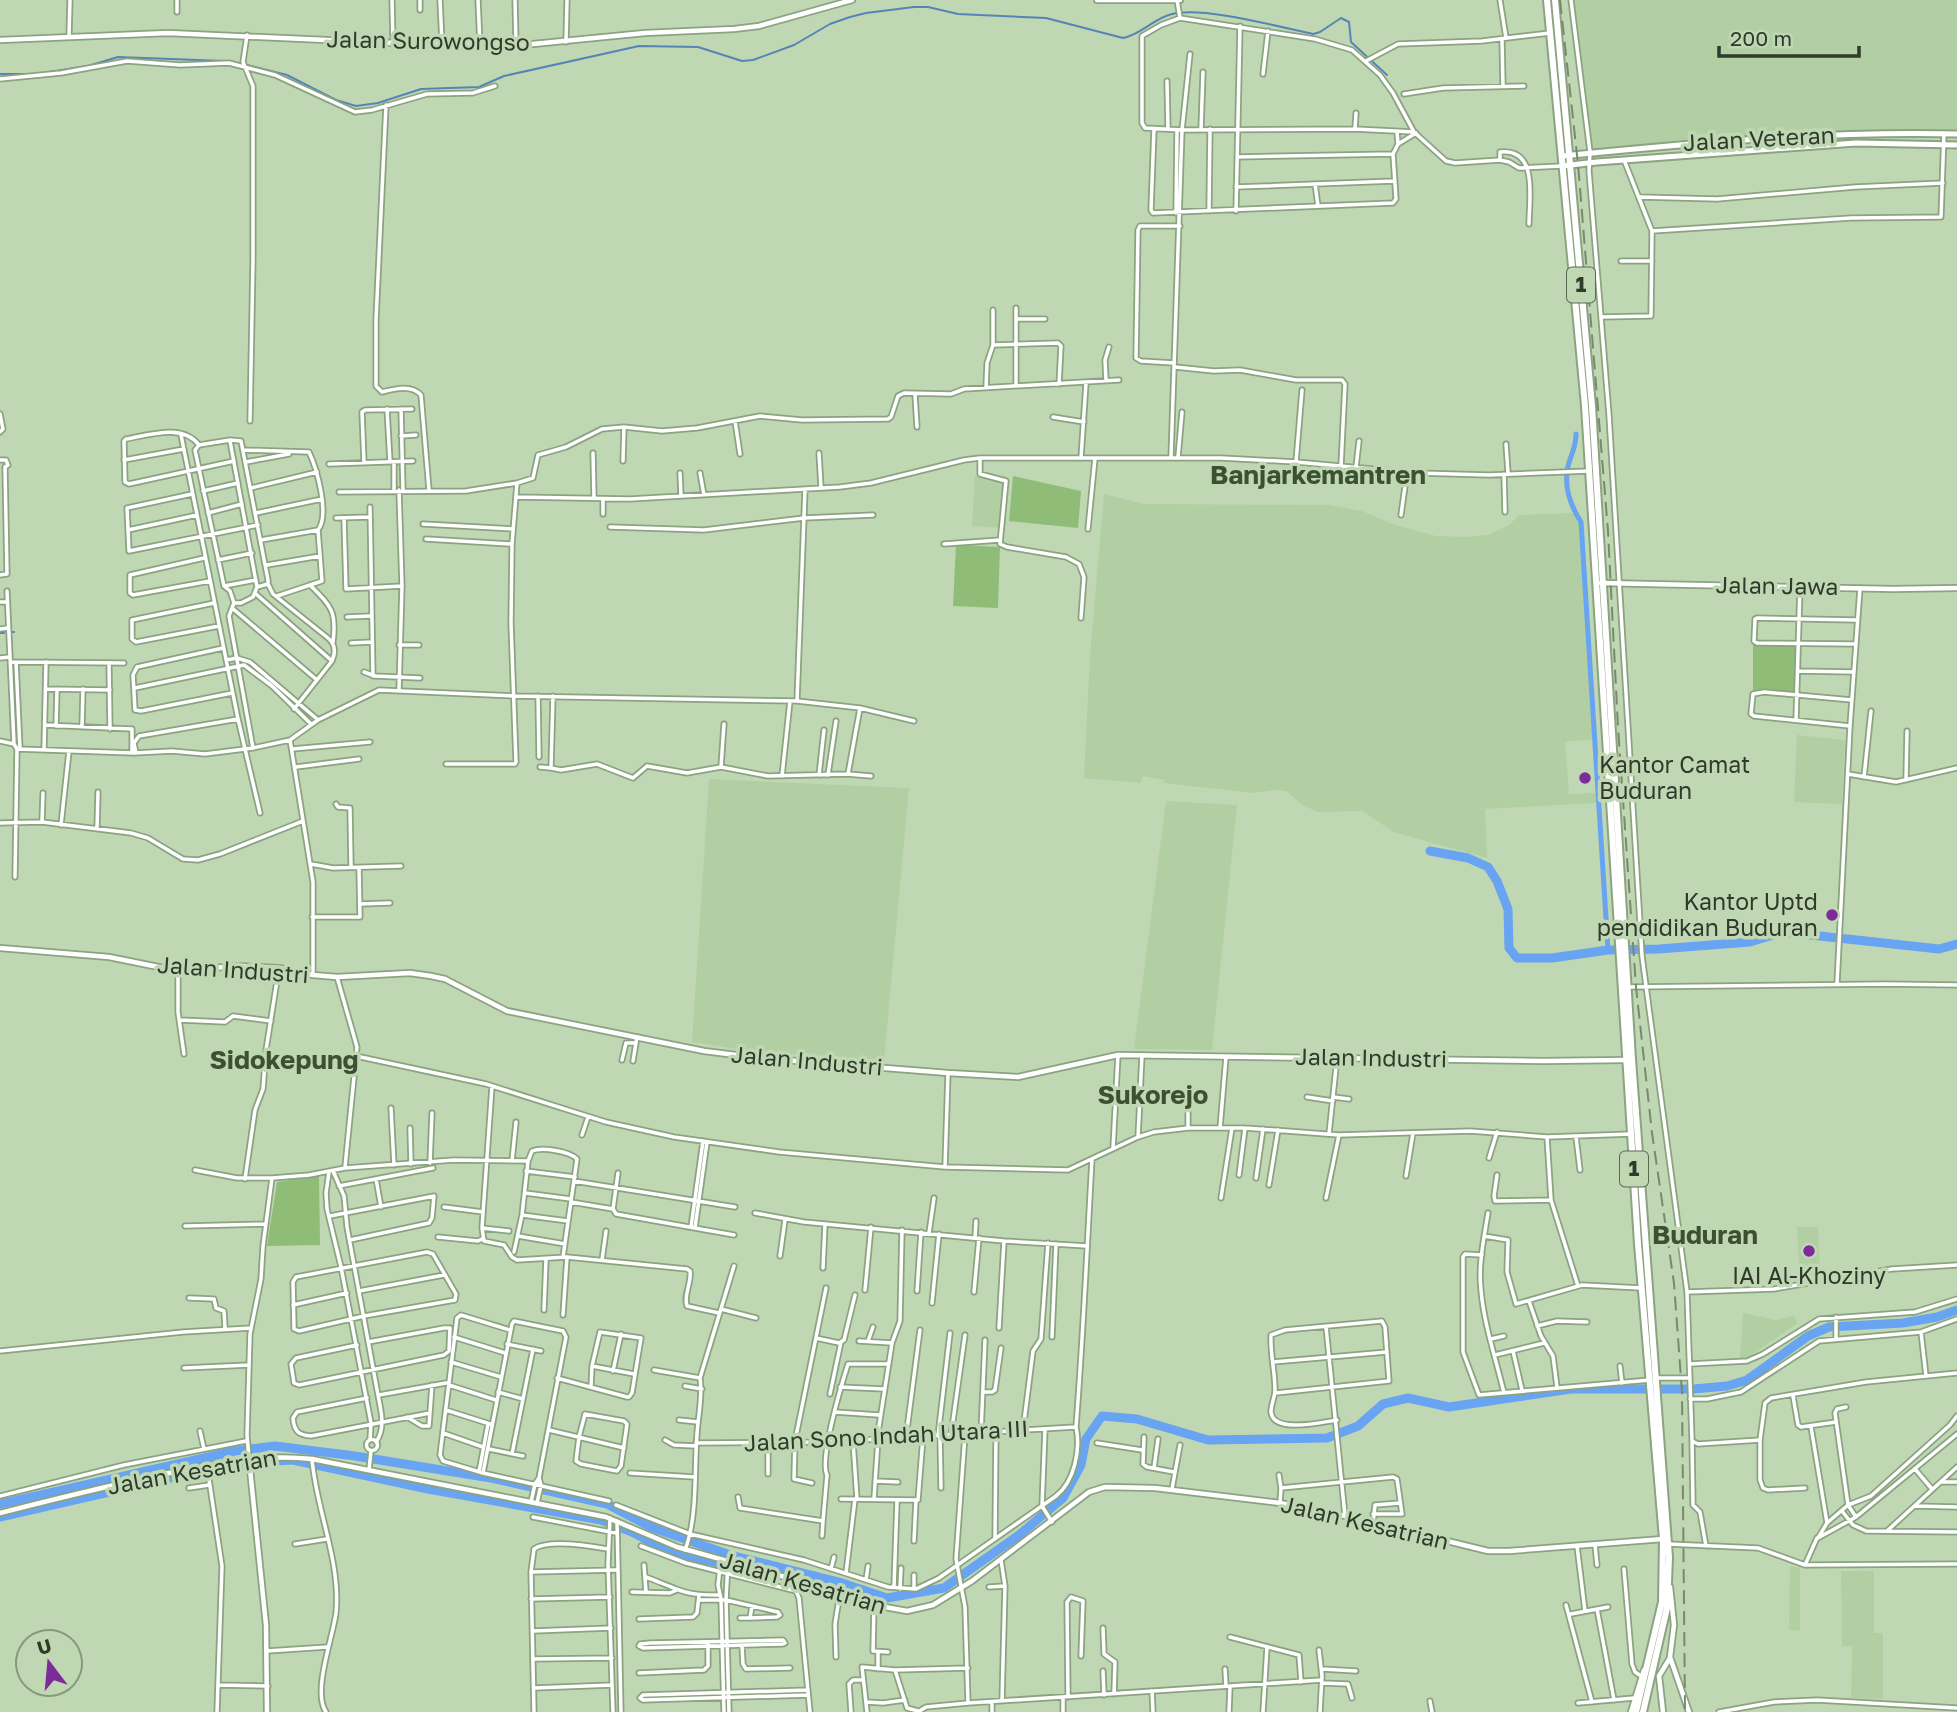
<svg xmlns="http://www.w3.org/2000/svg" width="1957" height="1712" font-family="'Golos Text',sans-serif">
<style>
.built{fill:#b2cfa3}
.green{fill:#8fbc77}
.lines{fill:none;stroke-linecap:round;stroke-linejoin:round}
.stream{stroke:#5784b6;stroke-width:2}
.canal{stroke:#68a4f1;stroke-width:5}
.river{stroke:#68a4f1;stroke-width:9}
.minor-casing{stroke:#8ba380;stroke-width:7}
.tertiary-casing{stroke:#8ba380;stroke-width:8}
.secondary-casing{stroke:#8ba380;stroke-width:9}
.trunk-casing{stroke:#8ba380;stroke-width:10}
.minor{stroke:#fff;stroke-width:3.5}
.tertiary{stroke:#fff;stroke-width:4.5}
.secondary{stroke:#fff;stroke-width:5}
.trunk{stroke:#fff;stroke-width:6}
.rail{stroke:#78896f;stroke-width:2;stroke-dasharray:14 7;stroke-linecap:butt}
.poi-dot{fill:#7d2b9b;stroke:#bfd8b3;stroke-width:2.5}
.labels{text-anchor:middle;stroke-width:7;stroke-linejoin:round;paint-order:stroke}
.shield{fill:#bfd8b3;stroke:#5b6954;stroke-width:2}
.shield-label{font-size:21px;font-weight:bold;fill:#303a2b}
.street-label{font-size:23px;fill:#303a2b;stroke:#bfd8b3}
.poi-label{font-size:23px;fill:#303a2b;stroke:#bfd8b3;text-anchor:start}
.quarter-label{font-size:26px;font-weight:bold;fill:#3c5132;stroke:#bfd8b3}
</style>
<rect width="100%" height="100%" fill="#bfd8b3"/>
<path class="built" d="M1573,0H1957V134H1856L1590,152Z
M975,476L1007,481L1003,528L972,526Z
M1104,494L1144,504L1330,505L1362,511L1392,524L1436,536L1465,537L1488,535L1509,525L1519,515L1573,513L1581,522L1594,739L1565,742L1569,794L1596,793V803L1485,809L1487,858L1393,832L1363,811L1317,812L1301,804L1286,791L1274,790L1253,793L1163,783L1164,780L1143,776L1140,783L1084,778L1090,656Z
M1797,735L1845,740L1842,804L1794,802Z
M709,779L909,788L884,1061L744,1050L692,1042Z
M1166,801L1237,805L1212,1050L1134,1049Z
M1797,1227H1818L1820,1276L1800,1279Z
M1743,1313L1776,1320L1794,1316L1798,1323L1750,1356L1740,1359Z
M1790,1566L1800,1568V1631L1789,1630Z
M1841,1571H1874V1633H1883V1699L1851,1698L1852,1646H1842Z"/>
<path class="green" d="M1013,476L1081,491L1078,528L1009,521Z
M956,545L1000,547L998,608L953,606Z
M1753,644L1796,646L1795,691L1753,692Z
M319,1176L320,1245L267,1246L277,1182Z"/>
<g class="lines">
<path class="stream" d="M247,65L287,75L336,100L356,106L378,103L421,89L479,87L504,76L639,46L698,47L742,61L753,60L794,45L830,24L850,17L866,13L914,7H928L958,14L1046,18L1123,38C1141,35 1154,18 1172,14C1203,6 1279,27 1313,34L1320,32L1341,18L1349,22L1351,42L1387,75
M43,73L88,66L118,57L224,61
M0,74H37
M12,632H14
M0,633H4"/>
<path class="canal" d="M1576,434C1576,451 1568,458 1567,473C1565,490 1572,508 1581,522L1608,950"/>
<path class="river" d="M1430,851L1468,858L1488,867L1497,881L1508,909L1509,948L1517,958H1552L1608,950L1659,949L1750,942L1783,932L1939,949L1957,944
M256,1462L293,1460L428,1489L601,1520L632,1532L670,1552L770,1575
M213,1469L242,1465
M0,1504L235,1451L275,1446L355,1456L491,1478L607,1504L651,1527L730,1555L839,1582L887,1598L944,1588L1019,1535L1063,1498L1081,1465L1086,1439L1102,1416L1137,1419L1208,1440L1327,1438L1358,1426L1383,1404L1408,1398L1449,1407L1571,1389H1694L1727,1386L1747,1380L1808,1336L1829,1327L1903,1323L1937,1317L1957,1310
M0,1517L201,1471"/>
<g class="minor-casing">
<path id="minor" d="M177,0V12
M392,0L393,43
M420,0V10
M440,0L442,43
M478,0L480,45
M515,0L516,43
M1177,0L1180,18L1315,39L1352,50L1380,75L1393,93L1414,132L1446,161L1455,163L1500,160L1509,162L1519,168L1562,166
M1500,0L1506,38
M1571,0L1590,152L1589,171L1609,415L1642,956L1687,1292
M1180,18L1161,25L1142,36V123L1145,128L1182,130L1355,129L1414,132
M247,35L243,62L253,86V260L250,421
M69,36L70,0
M1502,40L1503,86
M566,42L567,0
M1366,61L1398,44L1482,41L1550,33
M1263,74L1268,31
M0,79L61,73L127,61L180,65L229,63L275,75L355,112L372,110L427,94L473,93L495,86
M1167,81L1168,129
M1404,94L1443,88L1524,86
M386,105L376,320V386L382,392C394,389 411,384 421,395L429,490
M1154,129L1151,210L1153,213L1393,203L1396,199L1393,154L1398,144L1397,132
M1201,129L1203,72
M1355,129L1356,113
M1398,144L1416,133
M1237,157L1392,154
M1500,160V152C1539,148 1529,199 1529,224
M1315,184L1318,206
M1236,187L1394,181
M1640,197L1717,199L1855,187L1943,183
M1209,211L1210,129
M1236,211L1240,26
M1176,213L1177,130
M1652,231L1851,218L1941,217L1944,133
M1621,261H1652
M1601,317L1651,316L1652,231L1624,160
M1016,319H1045
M993,345L1058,343L1061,346L1059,384
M1174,363L1141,361L1136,358L1138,230L1140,226H1180
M1175,367L1214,371L1240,370L1296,380H1342L1345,384L1341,466
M1106,380L1105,360L1109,347
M1016,386V308
M986,388L987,363L993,345V310
M915,395L917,427
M387,409L390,462
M401,409L403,490
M0,414L3,429L0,432
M1053,417L1084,422
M735,421L740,454
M181,435L238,719L260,813
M401,436L416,435
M230,441L257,587L253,597L241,603H234
M1506,444L1508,473
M199,445C183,423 149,435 126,439L124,441L125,482L129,484L234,461
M243,450L309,452C317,469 330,515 318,530
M593,453L594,498
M819,453L821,488
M1171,457L1182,130L1190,54
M1178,457L1182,412
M980,458V474L1006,481L1000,544L1007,547L1066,557L1079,564L1084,577L1081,618
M1081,458L1086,383
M0,460H6L8,465L5,467L7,574L0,575
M124,460L184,449
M623,461L624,427
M246,462L289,454
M1296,462L1302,390
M364,463L362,412L365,410L412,409
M329,464L413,461
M1356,467L1359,441
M680,473L681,496
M700,473L704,495
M1504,474L1505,512
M517,483L533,478L538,455L566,447L602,429L624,427L662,431L697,428L760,416L802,420L888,419L891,417L898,396L904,393L951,394L964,389L1119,380
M251,488L317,472
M399,490L402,586L399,690
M203,491L238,483
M394,491V462
M339,492L466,491L517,483L512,544L511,623L516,762L515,764H446
M192,494L127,508L129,551L258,525
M517,497L630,499L840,487L871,483L964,460L980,458H1221L1296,462L1417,473L1489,475L1589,471
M603,499V514
M370,507L373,676
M208,513L242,504
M256,513L322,499
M1401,515L1407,472
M336,518L370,517
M344,518L346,589L402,586
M423,524L513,529
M610,527L704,530L804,518L873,515
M1088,529L1095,458
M128,530L197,515
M426,539L512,544
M261,540L318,530L322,581L277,596
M944,544L1000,540
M204,558L130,575V593L133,595L210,581
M218,560L252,553
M267,565L320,556
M268,584L273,594L328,638C335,644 336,652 332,661L294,709
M310,585C331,606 337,611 333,642
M224,586L256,580
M257,587L268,584V580L241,441L230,440L199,445L195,450L199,469L224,586L230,591L234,603L232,608L317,680
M7,591L14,744L17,749L15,877
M256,594L332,661
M0,602H7
M214,603L132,620V639L136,642L219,626
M232,608L229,616L253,748
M347,617L370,616
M0,629L8,628
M351,643L372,642
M1855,644L1757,643L1754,641L1755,619L1757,618L1856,620
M399,645H419
M223,648L137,667L133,675L135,710L141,711L232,693
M0,658L10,657
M226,660L237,658L250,662L317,719
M11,662L124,663
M16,662L20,749
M109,663L110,729
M1799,671L1853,672
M364,672L375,676L420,678
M135,688L244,665L272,686L311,724
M46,689L110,690
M538,696L539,757
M797,701L805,490
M1796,720L1800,586
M45,725L132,729V753
M56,726L57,689
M1850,726L1754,716L1751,714L1753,694L1764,692L1852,700
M82,727L83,689
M290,740L313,882V975
M0,741L14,744
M17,749L134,753L172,751L205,754L253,748L290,740L318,720L379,690L514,696L797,701L860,708L914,721
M292,749L370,742
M44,750L46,662
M136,753L134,743L139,736L238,719
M296,767L359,759
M540,767L551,768L553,696
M721,767L724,724
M551,768L561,770L597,764L633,778L647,766L687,773L721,767L768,776L847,774L871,776
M848,774L860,708
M1848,774L1896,782L1957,768
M819,775L824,730
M828,775L836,721
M782,776L790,701
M1864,777L1871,711
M1906,780L1907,731
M336,804L338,807L350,808L351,867
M42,822L43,793
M0,823L42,822L131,833L148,838L183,859L198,860L220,854L303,821
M61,825L69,751
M97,828L98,792
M311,864L333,868L401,866
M360,904L390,903
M312,917H360L359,868
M178,971V1012L184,1054
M337,977L357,1047L345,1167
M1837,984L1850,726L1860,588
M1627,987L1884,984L1957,985
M180,1020L225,1022L233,1016L271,1021
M356,1056L486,1084L606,1122L674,1137L779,1152L945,1167L1068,1170L1138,1137L1154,1132L1188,1128H1245L1339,1135L1470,1131L1547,1137L1631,1134
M622,1060L626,1043H636
M633,1061L637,1037
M265,1064H315
M492,1086L482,1228L484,1241L504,1245L512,1257L517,1260L567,1257L687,1269L690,1271C692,1283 683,1295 687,1306L719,1313
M1307,1097L1333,1101
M1333,1097L1349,1099
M391,1108L394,1165
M1188,1108V1128
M410,1128L411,1164
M1220,1128L1226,1057
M1329,1134L1337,1058
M582,1135L588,1117
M1138,1137L1142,1055
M1547,1137L1551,1200L1578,1286
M1576,1137L1580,1170
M1113,1148L1118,1055
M1489,1158L1497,1132
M512,1161L516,1122
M430,1163L432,1113
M945,1167L948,1073
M195,1170L237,1178H272
M333,1171L344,1196L347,1227L378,1395C381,1411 386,1428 376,1442
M526,1171L575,1177
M329,1172L326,1193L327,1209L341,1267L371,1423L370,1440
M618,1173L613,1209L616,1214L734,1235
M1239,1175L1245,1128
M1497,1175L1494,1196L1495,1201L1551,1200
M1406,1176L1413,1133
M1256,1178L1263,1129
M245,1179L255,1110L263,1089L266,1050L279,968
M376,1179L381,1207
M574,1181L735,1207
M1269,1185L1278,1130
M339,1186L433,1168
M525,1193L571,1199
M1221,1198L1232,1128
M1326,1198L1339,1135
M571,1202L613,1209
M444,1207L483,1212
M755,1213L804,1222L1004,1241L1087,1246
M1488,1213C1484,1238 1478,1265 1481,1290C1484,1325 1496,1359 1504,1393
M522,1215L568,1221
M330,1216L434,1196L432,1218L429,1223L350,1240
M185,1226L266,1224
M691,1227L703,1141
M482,1228L509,1231
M695,1228L707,1142
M929,1233L934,1198
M518,1236L565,1244
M1484,1236L1508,1240L1507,1272L1516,1304L1582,1285L1641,1288
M438,1237L478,1241L482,1239
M975,1238L976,1221
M427,1252L433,1254L456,1294L455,1300L364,1316L299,1331L294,1329L293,1282L296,1277Z
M514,1252L522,1215L528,1161L532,1151C542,1147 569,1151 577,1159L563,1257
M1482,1255L1465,1254L1463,1257V1352L1479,1395L1650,1380
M780,1256L785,1220
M602,1260L606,1231
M1957,1265L1892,1269L1774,1289L1687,1292L1692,1441L1698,1444L1760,1440L1765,1403L1771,1398L1866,1382L1957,1373
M823,1268L825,1224
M865,1290L871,1227
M359,1291L444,1275
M917,1291L921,1232
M974,1292L979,1238
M189,1298L214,1299L216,1308L224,1311L225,1328
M1529,1301L1541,1336L1553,1356L1557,1387
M932,1303L939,1234
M293,1305L347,1293
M721,1309L756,1318
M544,1310L546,1260
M563,1315L567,1257
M1836,1317V1338
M1537,1326L1557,1321L1587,1322
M1326,1327L1345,1516
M999,1328L1004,1241
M510,1330L461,1315L457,1318L440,1455L443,1461L483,1473L609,1501
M1921,1332L1926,1376
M454,1337L505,1353
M1052,1337L1056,1244
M816,1338L839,1343L844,1340L855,1295
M1491,1339L1504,1336
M859,1341L892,1343
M868,1341L873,1327
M507,1344L541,1351
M357,1345L296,1358L291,1364L294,1383L299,1385L444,1355L449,1351L450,1328H444L368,1342
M0,1351L183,1332L251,1328
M1513,1351L1522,1390
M1495,1355L1544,1343
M451,1362L501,1377
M1273,1362L1387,1352
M1690,1364L1747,1361L1763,1354L1819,1319L1915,1312L1957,1299
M592,1366L634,1374
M1620,1366L1622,1383
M184,1368L249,1365
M654,1370L700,1378
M613,1371L621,1334
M557,1378L627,1397H629L632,1393L641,1338L600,1332L592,1366L591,1387
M1657,1378H1690
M449,1385L496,1400
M685,1386L702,1389
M840,1387L884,1389
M498,1392L523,1399
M983,1392H992L995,1390L1001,1348
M1276,1393L1389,1381L1385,1327L1382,1321L1285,1330L1271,1335C1270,1353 1275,1372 1275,1390C1275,1397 1271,1404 1271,1412C1273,1434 1323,1422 1337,1420
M830,1394L841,1342
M379,1395L446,1383
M1793,1396L1798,1425L1801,1427L1836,1422
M367,1398L297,1412L293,1418C294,1431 298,1435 311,1436L430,1413
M1690,1399H1707L1741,1392L1819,1341L1921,1332L1957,1319
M1846,1407L1837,1409L1835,1413L1848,1505L1856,1517
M446,1410L490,1424
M835,1412L879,1415
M585,1414L624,1421L627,1424L621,1466L617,1471L581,1464L576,1461L579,1437Z
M1957,1416L1950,1425L1871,1496L1848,1505L1827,1523L1818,1538L1856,1517L1957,1434
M407,1417L422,1426H429L432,1385
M679,1420L698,1422
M1811,1427L1827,1523
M549,1430L624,1448
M1023,1430L1033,1351L1041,1339L1048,1243
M200,1431L204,1449
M443,1433L483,1447
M981,1433L985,1340
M951,1435L965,1335
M965,1435L956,1559L965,1607L968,1703
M938,1436L950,1333
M940,1436L941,1488
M906,1437L920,1330
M1144,1437L1143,1464L1147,1467L1174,1472
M877,1439L892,1343L900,1321L902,1230
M366.5 1445a5.5 5.5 0 1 1 11 0a5.5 5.5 0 1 1-11 0Z
M665,1440L674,1445L696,1446
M1692,1440L1693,1505L1700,1512L1706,1546
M1760,1440V1480L1763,1488L1768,1490L1805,1488
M768,1442V1474
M853,1442L857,1499
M696,1443L828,1442L1075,1427
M1097,1443L1142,1450
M489,1449L523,1456
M512,1454L533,1349
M249,1459L247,1435L250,1334L261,1279L263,1246L272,1178L309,1175L345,1168L454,1160L528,1161
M312,1459C316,1510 341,1561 336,1613C333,1637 312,1692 326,1712
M207,1466L222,1566L217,1712
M1154,1468L1158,1439
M1915,1469L1932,1489
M369,1470L371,1451
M479,1472L488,1424
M483,1473L512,1324L514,1321L563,1331L566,1337L539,1478L535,1484L531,1502
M630,1473L694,1477
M1279,1475L1281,1488L1393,1477L1397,1479L1402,1514H1373
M875,1481L898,1482
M1942,1482H1957
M812,1483L794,1479L795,1441L826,1288
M189,1488L209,1485
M1172,1489L1180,1445
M0,1496L124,1465L246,1441
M738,1497L740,1508L823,1521L827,1475C819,1459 842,1383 848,1364H889
M841,1499L918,1500L923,1437
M874,1499L878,1439
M537,1503L541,1485L539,1478
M1280,1503L1281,1488
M616,1505L690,1534L804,1560L888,1587L916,1589L939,1578L1056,1496C1074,1482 1081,1450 1076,1427C1083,1338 1087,1248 1092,1159
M1042,1506L1045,1429
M1042,1506L1052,1522
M1915,1506L1957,1507
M1842,1511L1853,1525L1866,1531L1957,1532
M533,1517L616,1533
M610,1518L608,1564L613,1712
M617,1521L621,1712
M1373,1523L1375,1505L1400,1503
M1887,1531L1957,1467
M822,1536L823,1521
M995,1538L996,1432
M914,1541L916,1500
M295,1544L327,1539
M1668,1544L1758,1548L1805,1565L1957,1564
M1595,1545L1597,1565
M641,1546L686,1563L796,1591L799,1598L810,1712
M1577,1546L1585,1611
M685,1550C698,1516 694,1470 697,1434C698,1416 703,1396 700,1378L734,1266
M721,1559L718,1585L721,1599L724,1712
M1001,1560L1005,1586L1002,1701
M728,1561L726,1600L729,1712
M644,1565L646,1592
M1805,1565L1817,1538
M831,1569L834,1557
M1624,1569L1632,1664L1635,1672L1641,1676
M531,1572L616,1570
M846,1573L855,1499
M914,1575V1589
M646,1577C657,1581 668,1586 679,1590C692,1595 706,1595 720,1595
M866,1580L868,1566
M894,1587L897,1501
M989,1587L1005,1586
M900,1589L901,1568
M632,1592L670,1593L677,1590
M531,1599L610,1597
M699,1600H726L778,1612L780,1615
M874,1605L873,1651L888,1652
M1566,1605L1592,1702
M752,1606L750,1618L777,1617L780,1615
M1597,1609L1614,1700
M1571,1614L1608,1607
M740,1618H750
M639,1619L693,1617L697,1613L699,1595
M1103,1628L1104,1654L1115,1662L1114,1694
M533,1631L611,1628
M1230,1637L1299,1655L1301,1682
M783,1640L785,1643L783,1644L643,1648L639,1646L640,1644L650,1643Z
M742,1646L743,1664L746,1669L790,1668
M1319,1650L1322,1676L1320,1712
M267,1651L327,1647
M878,1652V1669
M836,1657L835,1624L840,1593
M534,1659L612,1658
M1225,1669L1226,1686
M1322,1669L1356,1671
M895,1670L907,1708L918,1711
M1103,1671L1104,1695
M639,1673L704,1670L708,1666V1644
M1322,1683L1348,1684L1352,1698
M218,1685L268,1686
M534,1688L612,1685
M1152,1691L1153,1712
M643,1695L640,1698L643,1700L808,1695
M643,1695L808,1690
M1068,1697L1067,1602L1071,1597L1083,1601L1081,1656
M1063,1698V1712
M1430,1701L1432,1712
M866,1702L883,1703L905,1700
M992,1702V1712
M1578,1703L1634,1698
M534,1712L531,1572L534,1549C548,1539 591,1546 608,1549
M851,1712L849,1684L853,1680H862
M867,1712L862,1667L895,1670L968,1668
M918,1712L926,1707L968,1703L1322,1680
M1229,1712L1230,1686
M1263,1712L1267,1647
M1719,1712L1774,1702L1817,1700L1957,1708"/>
</g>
<g class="tertiary-casing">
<path id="tertiary" d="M1097,0H1180
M0,40L168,33L393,43L533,44L645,33L734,29L759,26L852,0
M1601,583L1893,589L1957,588
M0,948L109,957L178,971L237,966L279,968L313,975L337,977L410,973L431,976L445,979L507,1011L704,1051L760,1058L948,1073L1018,1077L1118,1055L1544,1061L1626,1060
M249,1459L266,1625L267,1712
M0,1513C59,1498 119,1483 179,1471C226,1462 264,1454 312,1459L606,1517L677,1547L824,1588L874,1605L907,1611L933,1605L972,1581L1089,1492L1105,1487L1155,1488L1280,1503L1345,1516L1488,1551H1509L1663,1539
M1670,1587L1674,1625L1670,1657L1689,1712
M1631,1712L1644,1670
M1663,1712L1659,1676L1670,1658"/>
</g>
<g class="secondary-casing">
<path id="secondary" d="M1562,156C1693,143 1825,131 1957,134
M1562,166L1597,162L1856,143L1957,145"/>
</g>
<g class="trunk-casing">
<path id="trunk" d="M1547,0L1585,406L1638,1244L1663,1539L1662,1602L1636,1712
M1555,0L1592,406L1632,1059L1669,1557L1667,1608L1643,1712"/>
</g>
<use href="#minor" class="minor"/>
<use href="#tertiary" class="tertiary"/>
<use href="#secondary" class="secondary"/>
<use href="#trunk" class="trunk"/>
<path class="rail" d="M1560,0L1578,164L1608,531L1618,727L1636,987L1652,1133L1674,1283L1682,1392L1685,1712"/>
</g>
<g class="poi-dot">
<circle cx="1585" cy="778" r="7"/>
<circle cx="1832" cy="915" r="7"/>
<circle cx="1809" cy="1251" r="7"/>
</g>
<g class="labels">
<g class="shield">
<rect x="1567" y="267.5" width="28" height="35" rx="5"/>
<rect x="1620" y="1151.5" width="28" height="35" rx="5"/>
</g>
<g class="shield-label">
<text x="1581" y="292">1</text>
<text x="1634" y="1176">1</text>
</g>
<g class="street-label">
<text transform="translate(428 41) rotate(1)" y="8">Jalan Surowongso</text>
<text transform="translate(1759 139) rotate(-3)" y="8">Jalan Veteran</text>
<text transform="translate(1777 586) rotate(1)" y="8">Jalan Jawa</text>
<text transform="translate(233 970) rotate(4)" y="8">Jalan Industri</text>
<text transform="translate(1371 1058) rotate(1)" y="8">Jalan Industri</text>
<text transform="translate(807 1061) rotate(5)" y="8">Jalan Industri</text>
<text transform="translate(886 1436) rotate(-3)" y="8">Jalan Sono Indah Utara III</text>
<text transform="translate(192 1472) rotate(-10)" y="8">Jalan Kesatrian</text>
<text transform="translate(1365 1523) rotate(13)" y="8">Jalan Kesatrian</text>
<text transform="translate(803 1583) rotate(16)" y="8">Jalan Kesatrian</text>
</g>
<g class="poi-label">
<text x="1599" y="773">Kantor Camat<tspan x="1599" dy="26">Buduran</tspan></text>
<text x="1818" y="910" text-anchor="end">Kantor Uptd<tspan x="1818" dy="26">pendidikan Buduran</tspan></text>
<text x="1809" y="1284" text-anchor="middle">IAI Al-Khoziny</text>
</g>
<g class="quarter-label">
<text x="1318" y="484">Banjarkemantren</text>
<text x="284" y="1069">Sidokepung</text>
<text x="1153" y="1104">Sukorejo</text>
<text x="1705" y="1244">Buduran</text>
</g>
</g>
<g transform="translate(49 1663) rotate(344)"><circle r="33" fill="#bfd8b3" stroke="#86997d" stroke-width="2"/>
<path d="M0-5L12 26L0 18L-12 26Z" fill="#7d2b9b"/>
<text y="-10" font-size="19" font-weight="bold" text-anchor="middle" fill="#303a2b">U</text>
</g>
<path d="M1719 46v10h140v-10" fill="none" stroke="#303a2b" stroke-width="3.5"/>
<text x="1730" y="46" font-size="21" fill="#303a2b" stroke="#bfd8b3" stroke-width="5" paint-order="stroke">200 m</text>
</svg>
